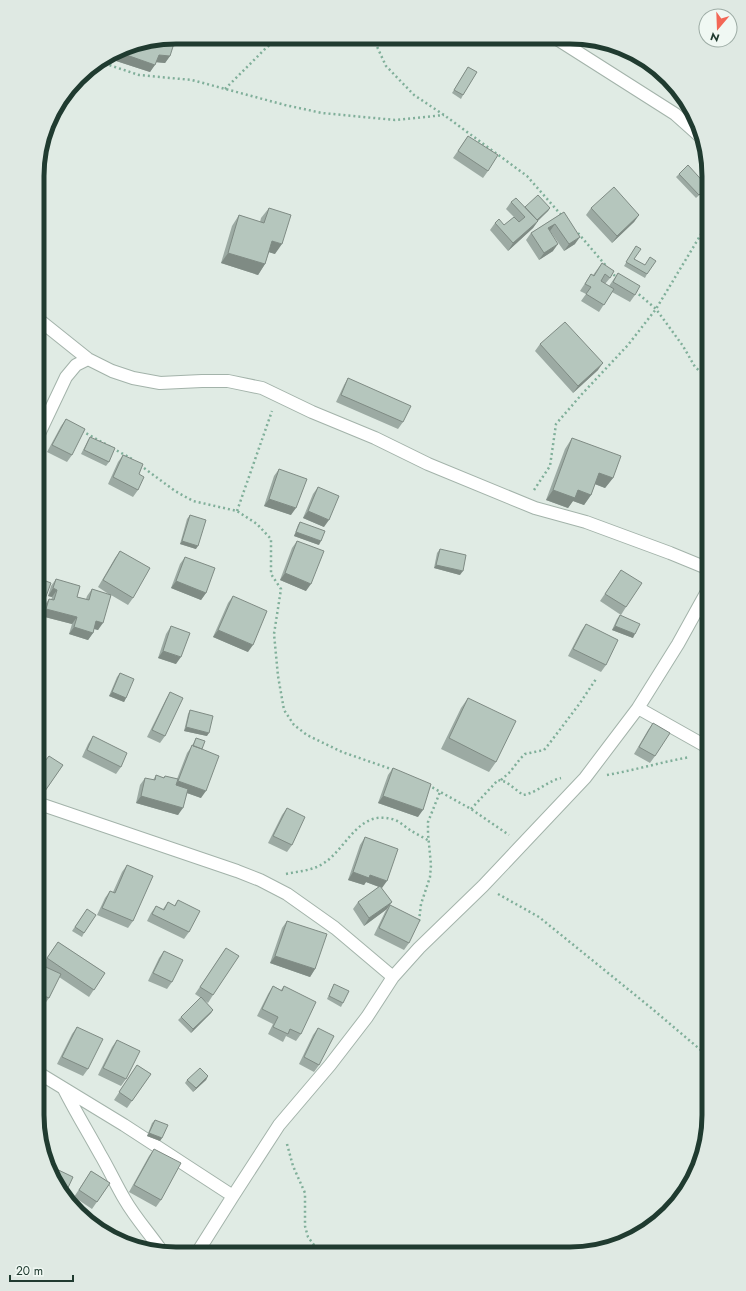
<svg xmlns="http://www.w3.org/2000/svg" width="746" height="1291" font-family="Jost,sans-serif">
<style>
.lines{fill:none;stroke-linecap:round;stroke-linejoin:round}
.street-casing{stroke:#a3b3aa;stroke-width:14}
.path{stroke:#80af9a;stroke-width:2.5;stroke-dasharray:2 3;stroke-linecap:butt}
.street{stroke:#fff;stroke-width:12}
.wall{fill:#9caaa3}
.shaded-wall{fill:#7f8b84}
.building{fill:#b5c6bd;stroke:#7f8b84}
.rim{fill:none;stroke:#203b30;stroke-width:5}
</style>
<rect width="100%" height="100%" fill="#e0ebe4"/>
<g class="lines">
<g class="street-casing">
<path id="street" d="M557,39L675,114L703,139
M38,319L88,359L112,371L133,378L160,383L202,381H228L262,388L312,412L375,438L428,464L535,508L586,522L670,553L709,569
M38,436L66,377L76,365L88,359
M638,708L709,748
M37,803L237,871L260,880L287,894L335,928L393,977
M37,1072L124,1125L233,1196
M64,1089C75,1111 88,1132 100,1154C109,1169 116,1185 125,1200C136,1219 151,1235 163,1253
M197,1253L233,1196L279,1125L330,1065L367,1017L393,977L419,948L483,886L585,778L638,708L678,644L709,588"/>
</g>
<path class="path" d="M373,38L386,66L414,95L444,115L527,176L562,216
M100,62L139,75L192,80L285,105L322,113L395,120L444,115
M225,89L267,47L281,38
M578,233L607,267
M610,271L618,279
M635,291L656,309L683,346L695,367L709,379
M82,431L132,459
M140,465L175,491L193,501L237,511L257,524L271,539V574L281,589L274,634L278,676L284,710L294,725L307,735L342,752L394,770
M534,490L550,466L556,424L582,394L628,345L656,309L709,221
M237,511L272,411
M607,775C635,770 662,762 690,757
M501,780L510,772L520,759L525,754L544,750L549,744L580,703L596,679
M428,785L471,809L509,835
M471,809L498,780L506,782L523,795C537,793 547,781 561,778
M286,874C299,871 312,871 324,863C347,848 358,810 392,819C398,820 404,826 410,830C416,834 423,837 429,841
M498,894L539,917L650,1007L709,1057
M419,921L421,904L430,877L431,865L428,834V822L440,792
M287,1144L293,1166L305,1193V1226L308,1237L320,1253"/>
<use href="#street" class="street"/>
</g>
<path class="wall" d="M123,47L170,56L165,63L156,62L150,72L113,60L115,52Z
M468,67L463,95L461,99L452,93Z
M468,136L488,171L483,178L453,158Z
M679,174L708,187L705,190L696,198L676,177Z
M511,202L525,207L550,208L548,211L538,221L533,228L508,251L490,230L495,223L504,225L514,217L506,209Z
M269,208L275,254L269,252L265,264L258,275L221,263L232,226L239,215L260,222L261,218Z
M591,208L639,215L634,222L612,243L586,215Z
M564,212L575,244L564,251L550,231L553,251L539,260L526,240L531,233Z
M636,246L634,259L645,265L647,274L645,278L624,266Z
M602,263L610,278L605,284L609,286L618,273L635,295L630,302L612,292L599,312L581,301L586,294L580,291L591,274L593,275Z
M540,344L598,370L573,393L535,351Z
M348,378L403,422L398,429L336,402L344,385Z
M66,419L72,455L67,462L47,452L61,426Z
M90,437L109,462L106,466L81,454L88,440Z
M572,438L613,478L605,488L595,484L591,495L584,505L573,501L568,508L546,500L565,449Z
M123,455L139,474L138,490L133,497L108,484L118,462Z
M279,469L291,515L264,506L274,476Z
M709,483V502L700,497Z
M318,487L324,527L303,518L313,494Z
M190,515L196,549L180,544L187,519Z
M300,522L319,545L294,536L298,525Z
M297,541L306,591L280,580L292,548Z
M440,549L460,575L434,568L437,553Z
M120,551L133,598L128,605L111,595L98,630L94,629L93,633L88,640L69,634L72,624L41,616L44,606L49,599L51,600L52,597L48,596L51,586L56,579L77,597L86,599L87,596L92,589L110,595L98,587L115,558Z
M185,557L206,593L201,600L171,588L180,564Z
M621,570L626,607L621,615L600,601Z
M233,596L248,652L213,637L228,603Z
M620,615L633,638L612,630L617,619Z
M586,624L606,665L601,672L568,656L581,631Z
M171,626L176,664L158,658L166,634Z
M120,673L126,698L124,702L109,696L117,677Z
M170,692L165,736L160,743L147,737L166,699Z
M468,698L496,762L489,772L441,749L461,708Z
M190,710L207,736L184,731L188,714Z
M653,723L655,756L650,763L634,754L648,730Z
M93,736L121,767L116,774L82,757L88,744Z
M196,738L202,749L201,798L187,793L178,815L136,803L140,785L145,778L153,780L156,775L163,778L165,776L177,779L187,753L192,746Z
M63,765L40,798L37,796V771Z
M393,768L418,817L378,803L388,775Z
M287,808L292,845L287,852L268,843L282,815Z
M365,837L382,888L381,887L387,909L364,926L353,909L358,902L379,887L366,882L364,885L348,880L360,845Z
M127,865L133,921L128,928L97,915L105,898L110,891L113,892L122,872Z
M178,900L189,932L184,939L147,921L151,913L156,906L163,909L168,902L174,906Z
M390,905L409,943L404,950L374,935L385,912Z
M87,909L84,933L82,937L72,931Z
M287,921L315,969L310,977L270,963L282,928Z
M58,942L105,973L89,997L59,977L49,998L44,1005L37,1002V963L42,965Z
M226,948L213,995L208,1003L204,1000L213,1010L211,1013L191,1033L178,1020L181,1017L201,998L195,994Z
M164,951L172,982L167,989L148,981L159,958Z
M334,984L343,1003L341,1007L327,999L332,988Z
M273,986L281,990L284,986L301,1034L296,1041L286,1036L283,1042L268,1034L273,1024L257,1016L268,994Z
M77,1027L88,1069L83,1076L57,1064L72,1034Z
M318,1028L319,1065L314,1072L299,1064L313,1035Z
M117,1040L126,1079L121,1086L98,1075L112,1047Z
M137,1065L151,1074L127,1108L114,1100Z
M208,1076L206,1080L193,1092L185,1083L187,1080Z
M155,1120L162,1138L160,1141L147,1136L152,1123Z
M154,1149L161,1200L156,1207L129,1192L149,1156Z
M91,1171L110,1183L92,1209L74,1197Z"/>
<path class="shaded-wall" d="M118,52L155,65L150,72L113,60Z
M159,55L170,56L165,63L154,62Z
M550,208L548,211L536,222L538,221L533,228L508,251L513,243Z
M639,215L634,222L612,243L617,236Z
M555,224L550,231L543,235L548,228Z
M580,237L575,244L564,251L569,244Z
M272,241L282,244L275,254L265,251Z
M558,244L553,251L539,260L544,253Z
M228,253L265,264L258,275L221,263Z
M603,363L598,370L573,393L578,386Z
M599,473L613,478L605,488L592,483Z
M553,490H578L591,495L584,505L573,501L568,508L546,500Z
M269,499L296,508L291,515L264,506Z
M308,511L329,520L324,527L303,518Z
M296,532L321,541L319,545L294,536Z
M182,541L198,546L196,549L180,544Z
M436,565L463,571L460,575L434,568Z
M285,573L311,584L306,591L280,580Z
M176,581L206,593L201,600L171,588Z
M53,588L57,590L52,597L48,596Z
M46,609L77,617L72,624L41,616Z
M96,621L103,623L98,630L91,628Z
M615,626L635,634L633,638L612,630Z
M74,627L93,633L88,640L69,634Z
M218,630L253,645L248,652L213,637Z
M163,651L181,657L176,664L158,658Z
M112,692L126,698L124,702L109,696Z
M186,727L209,733L207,736L184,731Z
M178,781L206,791L201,798L173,788Z
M141,796L183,808L178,815L136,803Z
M383,796L423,810L418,817L378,803Z
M353,872L370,875L387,881L382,888L366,882L364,885L348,880Z
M392,902L387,909L364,926L369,918Z
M275,956L315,969L310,977L270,963Z
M213,1010L211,1013L191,1033L193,1029Z
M208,1076L206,1080L193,1092L196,1088Z
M149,1133L162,1138L160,1141L147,1136Z"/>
<path class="building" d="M176,37L170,56L159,55L155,65L118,52L119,50L123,47Z
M468,67L477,72L463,95L454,90Z
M468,136L498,155L488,171L458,151Z
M688,165L708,187L699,195L679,174Z
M614,187L639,215L617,236L591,208Z
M538,195L550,208L537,220L525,207Z
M516,198L538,221L513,243L495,223L499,219L504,225L514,217L519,222L525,217L511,202Z
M269,208L291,215L282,244L272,241L265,264L228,253L239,215L264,223Z
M564,212L580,237L569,244L555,224L548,228L558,244L544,253L531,233Z
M636,246L641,249L634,259L645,265L650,257L656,261L647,274L626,262Z
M602,263L614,271L610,278L605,274L601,281L614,289L604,305L586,294L591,287L585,284L591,274L594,276Z
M618,273L640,286L635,295L613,282Z
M565,322L603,363L578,386L540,344Z
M348,378L411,406L403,422L341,395Z
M66,419L85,429L72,455L52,445Z
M90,437L115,448L109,462L84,450Z
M572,438L621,456L613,478L599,473L591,495L578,490L575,498L553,490Z
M123,455L143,464L139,474L144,477L138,490L113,477Z
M279,469L307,479L296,508L269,499Z
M709,483V492L705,490Z
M318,487L339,496L329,520L308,511Z
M190,515L206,520L198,546L182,541Z
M300,522L325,531L321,541L296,532Z
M297,541L324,551L311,584L285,573Z
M440,549L466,555L463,571L436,565Z
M120,551L150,568L133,598L103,580Z
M185,557L215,568L206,593L176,581Z
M621,570L642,583L626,607L605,594Z
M38,578L51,583L39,615L38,614Z
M56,579L80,586L77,597L89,600L92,589L111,595L103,623L96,621L93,633L74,627L77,617L46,609L49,599L54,600L57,590L53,588Z
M233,596L267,611L253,645L218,630Z
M620,615L640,624L635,634L615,626Z
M586,624L618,640L606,665L573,649Z
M171,626L190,633L181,657L163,651Z
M120,673L134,679L126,698L112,692Z
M170,692L183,698L165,736L152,730Z
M468,698L516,721L496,762L449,738Z
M190,710L213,716L209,733L186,727Z
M653,723L670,733L655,756L639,747Z
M93,736L127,753L121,767L87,750Z
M196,738L205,741L202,749L193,746Z
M192,745L219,756L206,791L178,781Z
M49,756L63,765L45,791L37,786V771Z
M393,768L431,784L423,810L383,796Z
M156,775L164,778L165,776L178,779L176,785L188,789L183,808L141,796L145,778L155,780Z
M287,808L305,817L292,845L273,836Z
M365,837L398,849L387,881L370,875L369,878L353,872Z
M127,865L153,876L133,921L102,908L110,891L115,893Z
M380,886L392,902L369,918L358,902Z
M37,887L39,888L37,894Z
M178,900L200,911L189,932L152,914L156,906L164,910L168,902L175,906Z
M390,905L420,920L409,943L379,928Z
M87,909L96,915L84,933L75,927Z
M287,921L327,934L315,969L275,956Z
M58,942L105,973L94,990L47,958Z
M226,948L239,956L213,995L200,987Z
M164,951L183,960L172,982L153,973Z
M37,963L61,974L49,998L37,993Z
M334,984L349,991L343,1003L329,996Z
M273,986L282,991L284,986L316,1002L301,1034L290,1029L288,1034L273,1027L278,1017L262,1009Z
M201,997L213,1010L193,1029L181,1017Z
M77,1027L103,1039L88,1069L62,1057Z
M318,1028L334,1036L319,1065L304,1057Z
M117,1040L140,1051L126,1079L103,1068Z
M137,1065L151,1074L132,1101L119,1092Z
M200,1068L208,1076L196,1088L187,1080Z
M155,1120L168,1125L162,1138L149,1133Z
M154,1149L181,1163L161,1200L134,1185Z
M48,1165L73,1177L66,1192L48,1166Z
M91,1171L110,1183L97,1202L79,1190Z"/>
<path d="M0 0H746V1291H0ZM176 44H570A132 132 0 0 1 702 176V1115A132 132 0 0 1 570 1247H176A132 132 0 0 1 44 1115V176A132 132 0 0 1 176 44Z" fill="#dfe9e3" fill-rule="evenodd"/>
<path class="rim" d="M176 44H570A132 132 0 0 1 702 176V1115A132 132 0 0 1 570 1247H176A132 132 0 0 1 44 1115V176A132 132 0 0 1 176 44Z"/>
<g transform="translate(718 28) rotate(199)"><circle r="19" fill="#f0f8f3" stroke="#9daca5"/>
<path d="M0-3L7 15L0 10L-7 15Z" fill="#f36756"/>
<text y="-6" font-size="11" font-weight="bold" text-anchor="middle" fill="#203b30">N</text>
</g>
<path d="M10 1275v6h63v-6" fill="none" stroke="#203b30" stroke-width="2"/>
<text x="16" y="1275" font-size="12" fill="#203b30" stroke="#f0f8f3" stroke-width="3" paint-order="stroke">20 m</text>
</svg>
